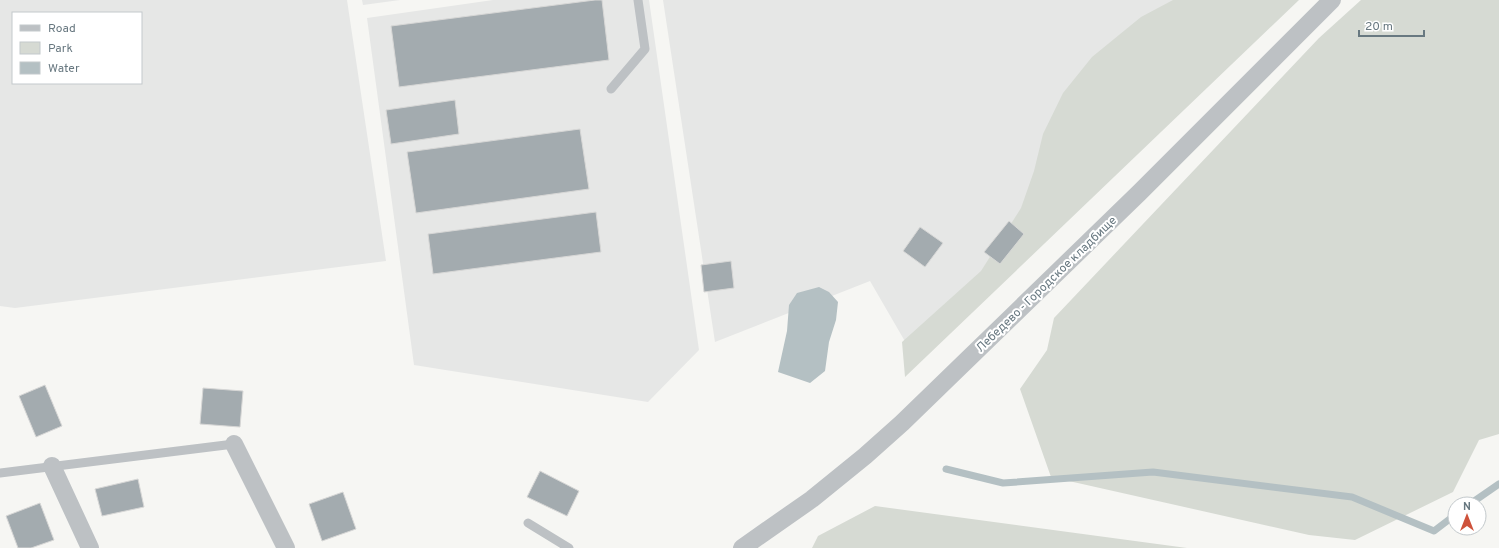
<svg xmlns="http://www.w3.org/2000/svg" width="1499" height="548" font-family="Overpass,sans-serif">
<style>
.built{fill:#e6e7e6;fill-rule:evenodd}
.green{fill:#d6dad3}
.water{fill:#b4c0c3}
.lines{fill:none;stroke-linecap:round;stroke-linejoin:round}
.stream{stroke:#b4c0c3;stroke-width:7}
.building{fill:#a3abaf;stroke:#d7d7d6}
.service{stroke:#bdc1c4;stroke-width:9}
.minor{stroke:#bdc1c4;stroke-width:18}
.labels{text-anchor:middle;stroke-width:4;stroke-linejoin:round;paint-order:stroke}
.street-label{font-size:12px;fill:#687880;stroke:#fff}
</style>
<rect width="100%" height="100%" fill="#f6f6f3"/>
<path class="built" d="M0,0H347L386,261L15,308L0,306ZM13,13H141V83H13Z
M362,0H400L363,5Z
M493,0H649L699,350L648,402L414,365L367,18Z
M663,0H1284L910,350L870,281L715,342Z"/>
<path class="green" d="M1173,0H1299L905,377L902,342L981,271L1021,208L1034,171L1043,134L1063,93L1092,57L1141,17Z
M1361,0H1499V434L1479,440L1453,492L1355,540L1309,535L1051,477L1020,389L1047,350L1054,318L1319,38Z
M875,506L1187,548H812L818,536Z"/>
<path class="water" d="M819,287L829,292L838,302L836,320L829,342L825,371L810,383L778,372L787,331L789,305L797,293Z"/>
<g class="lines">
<path class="stream" d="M946,469L1003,483L1153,472L1352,497L1434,531L1455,515
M1470,504L1499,484"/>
</g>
<path class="building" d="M595,0H602L609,60L399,87L391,26Z
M455,100L459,134L391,144L386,110Z
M580,129L589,189L416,213L407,152Z
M596,212L601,252L433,274L428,234Z
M1009,221L1024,234L1000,264L984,252Z
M920,227L943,243L925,267L903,251Z
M731,261L734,288L704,292L701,265Z
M45,385L62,426L36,437L19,396Z
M203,388L243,391L240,427L200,424Z
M540,471L579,491L567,516L527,497Z
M138,479L144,507L102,516L95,489Z
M343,492L356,529L322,541L309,504Z
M40,503L54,540L31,548H18L6,516Z"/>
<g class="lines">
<path class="service" d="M611,89L645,49L638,0
M0,473L234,444
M528,523L569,548"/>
<path class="minor" d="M234,444L286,548
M52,466L90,548
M742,548L812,499L865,456L902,423L1139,193L1332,0"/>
</g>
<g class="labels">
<g class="street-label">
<text transform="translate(1046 284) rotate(-44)" y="4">Лебедево - Городское кладбище</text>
</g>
</g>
<rect x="12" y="12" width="130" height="72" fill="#ffffff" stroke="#c3c9cc"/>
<rect x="20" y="25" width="20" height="6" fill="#bdc1c4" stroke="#c3c9cc"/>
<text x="48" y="32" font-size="12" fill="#687880">Road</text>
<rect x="20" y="42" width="20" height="12" fill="#d6dad3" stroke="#c3c9cc"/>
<text x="48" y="52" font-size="12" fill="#687880">Park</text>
<rect x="20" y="62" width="20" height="12" fill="#b4c0c3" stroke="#c3c9cc"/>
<text x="48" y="72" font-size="12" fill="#687880">Water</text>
<g transform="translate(1467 516)"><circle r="19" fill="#ffffff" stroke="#c3c9cc"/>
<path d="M0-3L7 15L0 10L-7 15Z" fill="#ce523b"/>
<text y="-6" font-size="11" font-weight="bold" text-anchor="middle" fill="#687880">N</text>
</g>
<path d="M1359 30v6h65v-6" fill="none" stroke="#687880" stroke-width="2"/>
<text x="1365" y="30" font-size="12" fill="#687880" stroke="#ffffff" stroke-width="3" paint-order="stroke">20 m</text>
</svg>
